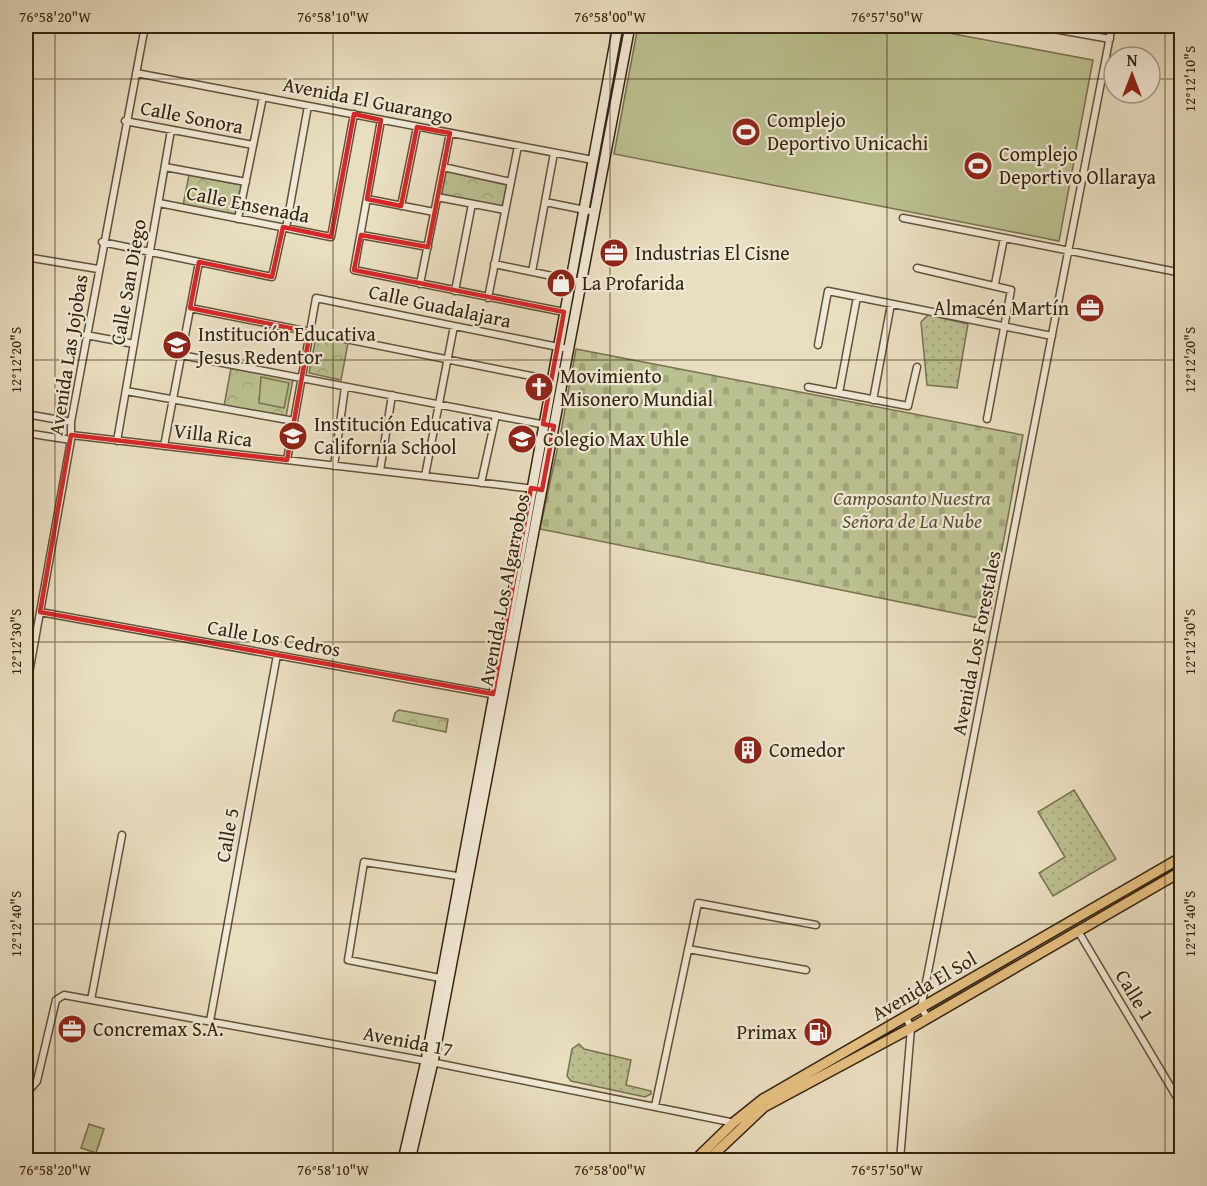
<svg xmlns="http://www.w3.org/2000/svg" width="1207" height="1186" font-family="'Gentium Book Plus',serif">
<style>
.grass{fill:url(#grass-dots);stroke:#78714e;stroke-width:1.5}
.cemetery{fill:url(#cemetery-stones);stroke:#78714e;stroke-width:1.5}
.park{fill:url(#park-crowns);stroke:#78714e;stroke-width:1.5}
.pitch{fill:#bbc090;stroke:#78714e;stroke-width:1.5}
.lines{fill:none;stroke-linecap:round;stroke-linejoin:round}
.street-casing{stroke:#61513a;stroke-width:9}
.secondary-casing{stroke:#34220d;stroke-width:12}
.primary-casing{stroke:#34220d;stroke-width:12}
.street{stroke:#f1ead7;stroke-width:6}
.secondary{stroke:#f1ead7;stroke-width:9}
.primary{stroke:#e4bf80;stroke-width:9}
.marked{fill:none;stroke:#d62828;stroke-width:4.5;stroke-linejoin:round}
.ticks{fill:none;stroke:#34220d;stroke-width:1.5;stroke-opacity:0.45}
.labels{text-anchor:middle;stroke-width:4.5;stroke-linejoin:round;paint-order:stroke}
.street-label{font-size:20px;fill:#34220d;stroke:#f1ead7}
.poi-label{font-size:20px;fill:#34220d;stroke:#f1ead7;text-anchor:start}
.park-label{font-size:20px;font-style:italic;fill:#5c5134;stroke:#f1ead7}
.neatline{fill:none;stroke:#34220d;stroke-width:2}
.ticks-label{font-size:15px;text-anchor:middle;fill:#34220d}
</style>
<defs>
<pattern id="grass-dots" width="8" height="8" patternUnits="userSpaceOnUse" patternTransform="scale(1.5)"><rect width="8" height="8" fill="#bbc090"/><path d="M2 2h.1M6 6h.1" fill="none" stroke="#a1a57b" stroke-width="1.8" stroke-linecap="round"/></pattern>
<pattern id="cemetery-stones" width="16" height="16" patternUnits="userSpaceOnUse" patternTransform="scale(1.5)"><rect width="16" height="16" fill="#bbc090"/><path d="M2 7V4a2 2 0 0 1 4 0v3zM10 15v-3a2 2 0 0 1 4 0v3z" fill="#a1a57b"/></pattern>
<pattern id="park-crowns" width="20" height="18" patternUnits="userSpaceOnUse" patternTransform="scale(1.5)"><rect width="20" height="18" fill="#bbc090"/><path d="M2 6a3 3 0 1 1 6 0M12 15a3 3 0 1 1 6 0" fill="none" stroke="#a1a57b"/></pattern>
</defs>
<rect width="100%" height="100%" fill="#e9dec1"/>
<filter id="stains"><feTurbulence type="fractalNoise" baseFrequency=".00333" numOctaves="4"/><feColorMatrix values="0 0 0 0 .2 0 0 0 0 .09 0 0 0 0 .02 0 0 0 .5 -.17"/></filter>
<radialGradient id="worn" r=".72"><stop offset=".6" stop-color="#630" stop-opacity="0"/><stop offset="1" stop-color="#630" stop-opacity=".3"/></radialGradient>
<path class="grass" d="M928,315L968,324L957,388L927,385L921,322Z
M1074,790L1116,859L1053,896L1039,873L1065,857L1038,812Z
M1181,860V865L932,1012L930,1010Z
M902,1024L905,1023L906,1026L759,1105Z
M579,1044L584,1049L631,1060L626,1085L651,1091V1094L645,1097L571,1081L567,1076L572,1049Z"/>
<path class="cemetery" d="M576,349L1023,435L989,620L540,529L559,441L564,440V435L561,431Z"/>
<path class="park" d="M445,170L507,183L503,207L440,194Z
M189,175L242,185L236,216L183,205Z
M316,337L348,343L341,380L309,373Z
M231,368L293,379L286,417L224,406Z
M399,710L448,719L446,732L393,721L395,713Z"/>
<path class="pitch" d="M638,26H911L1093,60L1059,241L614,154Z
M261,377L289,383L284,408L259,403Z
M89,1124L104,1129L96,1153L81,1148Z"/>
<g class="lines">
<g class="street-casing">
<path id="street" d="M1037,26L1110,39
M136,73L593,160
M381,120L354,270L564,312
M125,121L253,145
M165,167L246,182
M443,167L511,182
M437,197L505,210
M367,199L434,212
M545,202L595,212
M159,203L331,237L354,114
M401,206L417,127
M903,218L1182,273
M238,219L263,97
M286,228L308,106
M361,235L428,247
M102,242L272,277L283,227
M26,257L98,269
M494,264L581,282
M917,268L1011,290L987,419
M532,272L554,153
M420,284L450,133
M995,284L1004,238
M455,291L472,204
M488,298L518,146
M190,308L551,380
M86,335L134,344
M818,345L828,291L1052,336
M181,355L546,425
M808,387L908,406L917,367
M126,391L294,421
M839,393L857,297
M873,400L891,304
M26,414L71,422
M26,433L71,440
M71,435L535,489
M117,441L171,130
M164,446L199,262
M287,460L316,298L568,349
M334,466L345,387
M380,471L392,395
M425,476L454,326
M481,483L496,415
M40,612L496,695
M26,690L71,440V422L145,26
M1078,931L1182,1106
M688,949L806,970
M445,979L348,960L364,862L464,877
M91,1000L122,835
M928,1018L921,1008L1112,26
M210,1021L277,655
M26,1090L31,1088L37,1081L56,1000L64,995L426,1061L735,1123
M655,1106L698,903L816,925
M900,1160L911,1028L906,1017"/>
</g>
<g class="secondary-casing">
<path id="secondary" d="M403,1160L426,1061L618,26
M410,1160L433,1062L630,26"/>
</g>
<g class="primary-casing">
<path id="primary" d="M695,1160L733,1123L763,1099L1182,857
M708,1160L764,1107L911,1028L1182,871"/>
</g>
<use href="#street" class="street"/>
<use href="#secondary" class="secondary"/>
<use href="#primary" class="primary"/>
</g>
<path class="marked" d="M354,114L381,120L367,199L401,206L417,127L450,133L428,247L361,235L354,270L564,312L543,424L554,426L542,490L531,488L493,694L40,612L71,435L287,460L310,332L190,308L199,262L272,277L283,227L331,237Z"/>
<path class="ticks" d="M55,26V1160M333,26V1160M610,26V1160M887,26V1160M1165,26V1160M26,79H1114M1150,79H1182M26,360H1182M26,642H1182M26,924H1182"/>
<defs>
<g id="stadium-disc" transform="scale(1.5)"><circle r="9.5" fill="#8f2418" stroke="#f1ead7"/><path d="M0-5a6.5 5 0 1 0 0 10a6.5 5 0 1 0 0-10ZM-3.5-1.8h7v3.6h-7Z" fill="#fff"/></g>
<g id="office-disc" transform="scale(1.5)"><circle r="9.5" fill="#8f2418" stroke="#f1ead7"/><path d="M-6-3h4V-5.5h4V-3h4V5H-6ZM-1-4.5V-3h2v-1.5ZM-6 0V1H6V0Z" fill="#fff"/></g>
<g id="shop-disc" transform="scale(1.5)"><circle r="9.5" fill="#8f2418" stroke="#f1ead7"/><path d="M-5-2.5h2.3a2.7 3.5 0 0 1 5.4 0H5L5.5 6h-11ZM-1.5-2.5h3a1.5 2.3 0 0 0-3 0Z" fill="#fff"/></g>
<g id="school-disc" transform="scale(1.5)"><circle r="9.5" fill="#8f2418" stroke="#f1ead7"/><path d="M0-5L7-2L0 1L-7-2ZM-4 1L0 2.5L4 1V4Q0 6-4 4Z" fill="#fff"/></g>
<g id="church-disc" transform="scale(1.5)"><circle r="9.5" fill="#8f2418" stroke="#f1ead7"/><path d="M-1.2-6h2.4v3.5h3.3v2.4h-3.3V6h-2.4V-.1h-3.3v-2.4h3.3Z" fill="#fff"/></g>
<g id="building-disc" transform="scale(1.5)"><circle r="9.5" fill="#8f2418" stroke="#f1ead7"/><path d="M-4-6H4V6H1V3H-1V6H-4ZM-2.5-4.3h1.7v1.8h-1.7ZM.8-4.3h1.7v1.8H.8ZM-2.5-1h1.7V.8h-1.7ZM.8-1h1.7V.8H.8Z" fill="#fff"/></g>
<g id="fuel-disc" transform="scale(1.5)"><circle r="9.5" fill="#8f2418" stroke="#f1ead7"/><path d="M-5.5-6h7V0h2V4h1.3V-2.5L3-4.5l.8-.8L6-3V5H2.5V1h-1V6h-7ZM-4.2-4.7v3.2H.2V-4.7Z" fill="#fff"/></g>
</defs>
<g fill-rule="evenodd">
<use href="#stadium-disc" x="746" y="132"/>
<use href="#stadium-disc" x="978" y="166"/>
<use href="#office-disc" x="614" y="253"/>
<use href="#shop-disc" x="561" y="283"/>
<use href="#office-disc" x="1090" y="308"/>
<use href="#school-disc" x="177" y="345"/>
<use href="#church-disc" x="539" y="387"/>
<use href="#school-disc" x="293" y="436"/>
<use href="#school-disc" x="522" y="439"/>
<use href="#building-disc" x="748" y="750"/>
<use href="#office-disc" x="72" y="1029"/>
<use href="#fuel-disc" x="818" y="1032"/>
</g>
<g class="labels">
<g class="street-label">
<text transform="translate(368 100) rotate(11)" y="7">Avenida El Guarango</text>
<text transform="translate(192 117) rotate(11)" y="7">Calle Sonora</text>
<text transform="translate(248 204) rotate(11)" y="7">Calle Ensenada</text>
<text transform="translate(128 282) rotate(-80)" y="7">Calle San Diego</text>
<text transform="translate(440 306) rotate(12)" y="7">Calle Guadalajara</text>
<text transform="translate(68 355) rotate(-81)" y="7">Avenida Las Jojobas</text>
<text transform="translate(213 435) rotate(7)" y="7">Villa Rica</text>
<text transform="translate(504 590) rotate(-79)" y="7">Avenida Los Algarrobos</text>
<text transform="translate(274 638) rotate(10)" y="7">Calle Los Cedros</text>
<text transform="translate(976 643) rotate(-79)" y="7">Avenida Los Forestales</text>
<text transform="translate(227 835) rotate(-80)" y="7">Calle 5</text>
<text transform="translate(924 986) rotate(-30)" y="7">Avenida El Sol</text>
<text transform="translate(1135 995) rotate(59)" y="7">Calle 1</text>
<text transform="translate(408 1041) rotate(11)" y="7">Avenida 17</text>
</g>
<g class="poi-label">
<text x="767" y="127">Complejo<tspan x="767" dy="23">Deportivo Unicachi</tspan></text>
<text x="999" y="161">Complejo<tspan x="999" dy="23">Deportivo Ollaraya</tspan></text>
<text x="635" y="260">Industrias El Cisne</text>
<text x="582" y="290">La Profarida</text>
<text x="1069" y="315" text-anchor="end">Almacén Martín</text>
<text x="198" y="341">Institución Educativa<tspan x="198" dy="23">Jesus Redentor</tspan></text>
<text x="560" y="383">Movimiento<tspan x="560" dy="23">Misonero Mundial</tspan></text>
<text x="314" y="431">Institución Educativa<tspan x="314" dy="23">California School</tspan></text>
<text x="543" y="446">Colegio Max Uhle</text>
<text x="769" y="757">Comedor</text>
<text x="93" y="1036">Concremax S.A.</text>
<text x="797" y="1039" text-anchor="end">Primax</text>
</g>
<g class="park-label">
<text x="912" y="505">Camposanto Nuestra<tspan x="912" dy="23">Señora de La Nube</tspan></text>
</g>
</g>
<rect width="1207" height="1186" fill="none" stroke="#e9dec1" stroke-width="66"/>
<g transform="translate(1132 75)"><circle r="28" fill="#f1ead7" stroke="#a59a86" stroke-width="1.5"/>
<path d="M0-4.5L10 22L0 15L-10 22Z" fill="#8f2418"/>
<text y="-9" font-size="16" font-weight="bold" text-anchor="middle" fill="#34220d">N</text>
</g>
<rect x="33" y="33" width="1141" height="1120" class="neatline"/>
<g class="ticks-label">
<text x="55" y="22">76°58'20"W</text>
<text x="333" y="22">76°58'10"W</text>
<text x="610" y="22">76°58'00"W</text>
<text x="887" y="22">76°57'50"W</text>
<text transform="translate(1190 79) rotate(-90)" y="5">12°12'10"S</text>
<text transform="translate(16 360) rotate(-90)" y="5">12°12'20"S</text>
<text transform="translate(1190 360) rotate(-90)" y="5">12°12'20"S</text>
<text transform="translate(16 642) rotate(-90)" y="5">12°12'30"S</text>
<text transform="translate(1190 642) rotate(-90)" y="5">12°12'30"S</text>
<text transform="translate(16 924) rotate(-90)" y="5">12°12'40"S</text>
<text transform="translate(1190 924) rotate(-90)" y="5">12°12'40"S</text>
<text x="55" y="1175">76°58'20"W</text>
<text x="333" y="1175">76°58'10"W</text>
<text x="610" y="1175">76°58'00"W</text>
<text x="887" y="1175">76°57'50"W</text>
</g>
<rect width="100%" height="100%" filter="url(#stains)"/>
<rect width="100%" height="100%" fill="url(#worn)"/>
</svg>
